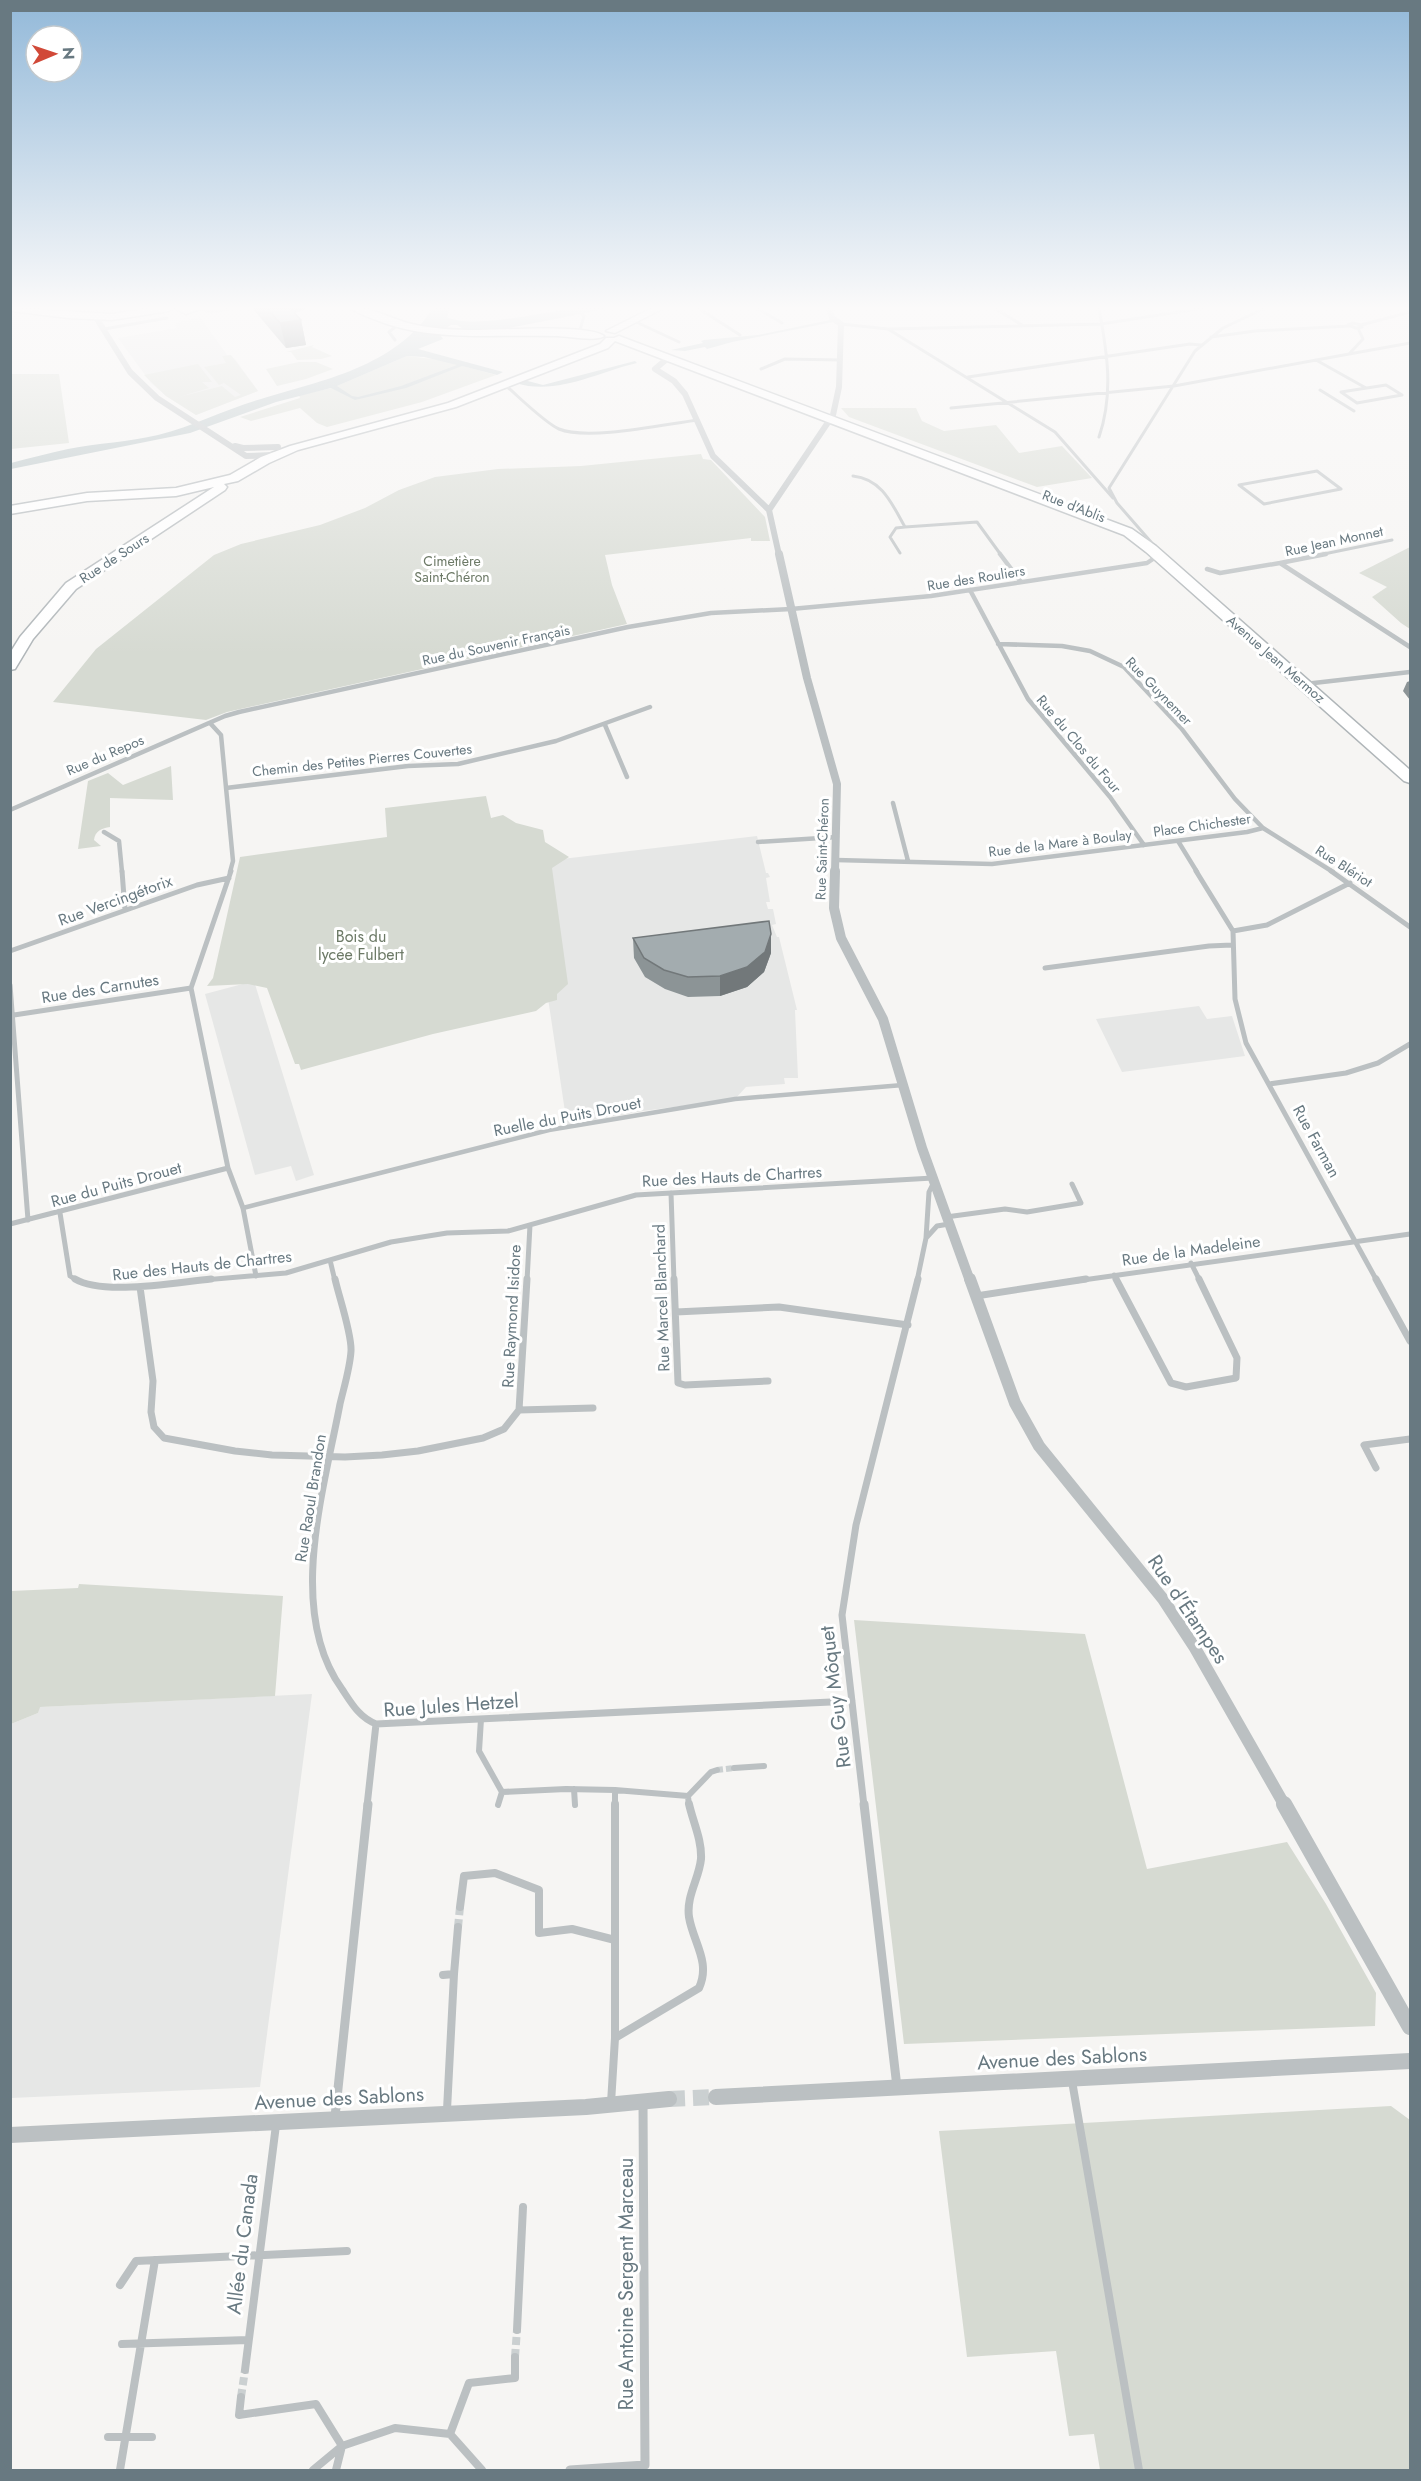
<svg xmlns="http://www.w3.org/2000/svg" width="1421" height="2481" font-family="Jost,sans-serif">
<style>
.built{fill:#e6e7e6}
.green{fill:#d6dad2}
.water{fill:#b4c1c3;fill-rule:evenodd}
.lines{fill:none;stroke-linecap:round;stroke-linejoin:round}
.pedestrian-tunnel-far1{stroke:#cbd0d1;stroke-width:6;stroke-dasharray:6 3;stroke-linecap:butt}
.pedestrian-tunnel{stroke:#cbd0d1;stroke-width:8;stroke-dasharray:8 4;stroke-linecap:butt}
.tertiary-tunnel{stroke:#cbd0d1;stroke-width:16;stroke-dasharray:16 8;stroke-linecap:butt}
.secondary-casing{stroke:#b0b6b9;stroke-width:3}
.pedestrian-far3{stroke:#bbc0c2;stroke-width:3}
.pedestrian-far2{stroke:#bbc0c2;stroke-width:4.5}
.pedestrian-far1{stroke:#bbc0c2;stroke-width:6}
.pedestrian{stroke:#bbc0c2;stroke-width:8}
.minor-far4{stroke:#bbc0c2;stroke-width:3}
.minor-far3{stroke:#bbc0c2;stroke-width:4.5}
.minor-far2{stroke:#bbc0c2;stroke-width:5}
.minor-far1{stroke:#bbc0c2;stroke-width:7}
.minor{stroke:#bbc0c2;stroke-width:9}
.tertiary-far4{stroke:#bbc0c2;stroke-width:6}
.tertiary-far3{stroke:#bbc0c2;stroke-width:8}
.tertiary-far2{stroke:#bbc0c2;stroke-width:10}
.tertiary-far1{stroke:#bbc0c2;stroke-width:12}
.tertiary{stroke:#bbc0c2;stroke-width:16}
.secondary{fill:#fff;fill-rule:evenodd}
.wall{fill:#8c9496}
.shaded-wall{fill:#72787a}
.building{fill:#a3acaf;stroke:#72787a;stroke-width:1.5}
.labels{text-anchor:middle;stroke-width:6;stroke-linejoin:round;paint-order:stroke}
.far-street-label{font-size:14px;fill:#687981;stroke:#fff}
.far-park-label{font-size:14px;fill:#6c7966;stroke:#fff}
.street-label{font-size:16px;fill:#687981;stroke:#fff}
.park-label{font-size:16px;fill:#6c7966;stroke:#fff}
.near-street-label{font-size:20px;fill:#687981;stroke:#fff}
</style>
<rect width="100%" height="100%" fill="#f6f5f3"/>
<path class="built" d="M200,317L227,355L235,359L258,391L196,415L166,396L151,383L118,338L177,328L175,324L178,322Z
M757,836L766,873H768L770,877L766,878L770,902H766L768,909H773L776,924L772,925L777,937H779L797,1010H795L798,1078H784L785,1084L746,1087L735,1099L643,1111L567,1125L533,898L545,861Z
M254,981L314,1175L296,1181L291,1166L255,1175L205,994Z
M1199,1006L1207,1019L1232,1016L1245,1056L1122,1072L1096,1019Z
M312,1694L260,2087L11,2098V1724L38,1713L39,1707Z"/>
<path class="green" d="M314,345L312,347L332,356L321,359L297,360L291,352H286Z
M231,355L258,391L196,415L166,396L144,375L198,364L212,382H202L209,388L179,397L222,386L235,397L241,395L224,383L219,385L204,367L226,363L222,356Z
M407,356L441,360L496,375L422,402L327,427L317,423L300,408L251,421L240,417L300,398L299,395L332,388Z
M299,362H316L333,369L306,379L277,386L266,369Z
M11,374H59L69,443L11,449Z
M841,408H916L922,421L944,431L996,425L1019,453L1062,446L1092,478L1037,487L849,417Z
M701,454L703,459L711,460L765,517L770,541H751V538L605,555L612,585L627,624L227,712L206,720L53,702L96,649L214,555L241,544L320,525L365,508L399,490L435,477L498,469L581,466Z
M1410,547V629L1401,623L1372,597L1387,587L1359,573Z
M171,766L173,800L110,798V827C102,828 95,831 94,840L101,846L78,849L88,781L108,773L123,785Z
M486,796L491,818L503,815L516,823L543,830L545,842L569,857L552,868L568,984L557,994V1000L546,1003L536,1011L433,1034L301,1070L299,1064H295L267,988L248,984L207,986L213,978L240,857L387,837L385,808Z
M79,1584L283,1596L275,1696L40,1707L38,1713L11,1724V1591L78,1588Z
M854,1620L1085,1634L1147,1869L1287,1842L1326,1904L1376,1993L1375,2026L904,2044Z
M1391,2106L1410,2120V2470H1100L1094,2434L1069,2436L1056,2351L967,2357L939,2131Z"/>
<path class="water" d="M433,308H450L447,317C472,330 548,311 577,308C588,307 599,308 610,308L504,329L465,330L457,325H451L446,328L441,336L443,339L418,349L503,372L497,375L462,366L406,388L355,400L331,388L276,402L190,433L11,469V463C30,458 49,453 68,449C98,443 129,442 158,435C194,426 226,409 261,399C323,380 395,367 433,308ZM407,356L424,357L457,365L401,386L358,397L352,396L337,386Z
M830,320L833,322L732,342L707,349L705,347L685,351L671,350L703,343L701,341L704,340L758,335Z
M635,361L637,363C598,372 556,396 516,383L524,380L543,385Z"/>
<g class="lines">
<path class="pedestrian-tunnel-far1" d="M717,1770L734,1768"/>
<path class="pedestrian-tunnel" d="M458,1927L460,1907
M515,2357L517,2330
M241,2397L245,2370"/>
<path class="tertiary-tunnel" d="M669,2099L716,2097"/>
<g class="secondary-casing">
<path id="secondary" d="M10,308L112,314L152,308H203L186,314L174,308L169,311L112,320L68,318L11,311Z
M351,308C371,306 392,320 412,324C433,329 455,330 477,330C500,330 589,324 604,336C597,342 566,336 555,336C494,334 429,343 371,318C364,315 356,313 351,308Z
M652,308H664L615,333L606,331Z
M619,336L1132,529L1156,546L1410,770V783L1404,781L1146,552L1124,535L615,341L608,348L456,407L298,450L269,463L238,481L224,484L227,487L225,490L76,589L33,639L15,669L10,670V653L20,637L66,583L214,487L176,496L87,501L10,514V506L87,493L176,488L230,475L261,457L290,446L448,403L600,344L606,338H614Z"/>
</g>
<path class="pedestrian-far3" d="M104,329L167,318"/>
<path class="pedestrian-far2" d="M243,1208L549,1130L735,1099L903,1085"/>
<path class="pedestrian-far1" d="M481,1719L479,1751L502,1792
M734,1768L764,1766
M574,1789L575,1805
M498,1805L502,1792L566,1789L615,1790
M615,1806V1790L688,1796
M689,1806L688,1796L711,1772L717,1770"/>
<path class="pedestrian" d="M615,1804V1940
M460,1907L464,1876L495,1873L539,1890V1933L572,1929L615,1940V2038
M443,1975L454,1974L458,1927
M1072,2081L1139,2470
M611,2103L615,2038L699,1988C711,1962 693,1942 689,1917C686,1896 699,1879 701,1859C702,1840 693,1822 689,1804
M447,2110L454,1974
M120,2285L136,2261L347,2251
M517,2330L523,2207
M122,2344L248,2340
M245,2370L276,2125
M241,2397L239,2415L316,2404L342,2446L336,2470
M450,2434L469,2383L515,2378V2357
M108,2437H152
M120,2470L155,2260
M313,2470L342,2446L395,2428L450,2434L482,2470"/>
<path class="minor-far4" d="M198,308L211,312L228,309
M577,308L584,316L580,330
M698,308L740,335
M757,308L782,323
M994,308L1022,325
M1099,308C1107,352 1114,393 1099,437
M634,321L679,342
M1353,323L1361,325L1362,327L1356,328L1348,325Z
M841,324L888,329L1055,432L1113,498
M1361,325L1410,312
M889,329L1101,324L1204,308
M1211,337L1255,331L1349,326
M395,340L389,332L399,324
M1349,354L1410,343
M1316,360L1366,388
M761,369L785,359L841,360
M968,377L1190,344L1201,345
M505,385C518,396 545,423 559,429C588,441 666,424 698,420
M1386,385L1402,395L1357,403L1341,392Z
M1320,390L1354,411
M951,408L1174,386L1349,354L1363,339L1358,328
M1317,471L1341,489L1264,504L1239,485Z
M853,476C882,479 892,504 905,527L977,522L1001,555
M1151,542L1117,503L1109,488L1195,351L1223,328L1265,308
M1152,552V555
M900,553L890,537L896,528L905,527
M1319,555L1392,540"/>
<path class="minor-far3" d="M1000,554L1021,582
M1280,563L1326,554
M1207,569L1220,573L1280,563L1410,647
M970,590L1028,699L1110,797L1144,845
M998,644L1062,646L1090,651L1124,667L1181,728L1235,799L1263,828L1333,872
M1305,684L1410,672
M210,723L221,735L233,861L230,872
M605,725L627,777
M226,788L408,766L458,764L556,741L650,707
M893,803L908,861
M10,810L225,716L239,712L628,627L711,613L791,609L931,596L1147,563L1153,559L1152,554
M104,832L119,841L122,872
M1178,841L1197,872
M758,842L837,837
M836,860L992,864L1247,832L1263,828"/>
<path class="minor-far2" d="M122,871L125,910
M231,871L191,988L228,1168L243,1208L256,1276
M1196,871L1233,931
M1331,871L1410,927
M1233,931L1235,999L1246,1043L1377,1281
M1233,931L1267,925L1350,883
M10,951L197,885L229,878
M1045,968L1209,946L1232,945
M10,985L28,1220
M14,1015L191,988
M1269,1084L1346,1073L1378,1063L1410,1044
M671,1193L674,1281
M60,1213L70,1276L78,1281
M946,1217L1005,1209L1027,1212L1081,1203L1072,1184
M10,1224L228,1168
M927,1237L937,1226L949,1224
M330,1260L335,1281
M1191,1263L1200,1281
M1114,1275L1117,1281
M192,1281L286,1273L391,1242L447,1233L508,1231L636,1195L933,1178
M527,1281L530,1225
M917,1281L926,1238L929,1192L934,1182
M1076,1281L1410,1234"/>
<path class="minor-far1" d="M75,1279C103,1296 177,1282 211,1279
M335,1279C339,1297 352,1334 351,1351C350,1368 344,1387 340,1404C324,1489 286,1612 342,1689C352,1704 359,1717 376,1724L852,1701
M674,1279L678,1383L685,1385L768,1381
M1116,1279L1171,1383L1186,1387L1236,1378L1237,1358L1199,1279
M1376,1279L1410,1341
M140,1287L153,1381L151,1412L154,1427L164,1438L235,1451L272,1455L345,1457L382,1455L418,1451L483,1438L504,1429L519,1410L593,1408
M976,1296L1086,1279
M676,1312L779,1307L908,1325
M519,1410L527,1279
M1376,1468L1364,1445L1410,1439
M367,1806L376,1724
M864,1806L842,1615L856,1525L918,1279"/>
<path class="minor" d="M864,1804L897,2087
M335,2117L368,1804
M570,2470L645,2465L643,2103"/>
<path class="tertiary-far4" d="M97,319L130,372L157,398L246,456L274,455
M668,358L655,369L674,381L685,394L713,456L769,510
M235,446L243,448L278,447
M769,510L779,555
M769,510L833,415L839,387L841,324L832,318L829,308"/>
<path class="tertiary-far3" d="M779,554L807,678L837,784L835,872"/>
<path class="tertiary-far2" d="M835,871L834,908L841,938L883,1019L922,1148L970,1281"/>
<path class="tertiary-far1" d="M970,1279L1015,1403L1039,1446L1163,1599L1195,1648L1285,1806"/>
<path class="tertiary" d="M1284,1804L1410,2027
M716,2097L1410,2061
M10,2135L586,2107L669,2099"/>
<use href="#secondary" class="secondary"/>
</g>
<path class="wall" d="M252,308H306V309L294,313L301,320L306,345L286,348Z
M1410,681V700L1403,691L1407,682Z
M633,938L771,953L764,972L747,987L720,996L688,997L665,989L645,977L634,958Z"/>
<path class="shaded-wall" d="M280,308H306V309L282,317Z
M301,320L306,345L286,348L280,323Z
M771,934V953L764,972L747,987L720,996V976Z"/>
<path class="building" d="M267,308H290L301,320L280,323Z
M769,921L771,934L765,952L747,967L720,976L688,977L664,970L644,958L633,938Z"/>
<linearGradient id="sky" x2="0" y2="1"><stop stop-color="#93b9d9"/><stop offset="0.47" stop-color="#fbfafa"/><stop offset="1" stop-color="#fbfafa" stop-opacity="0"/></linearGradient>
<rect width="1421" height="655" fill="url(#sky)"/>
<g class="labels">
<g class="far-street-label">
<text transform="translate(1074 506) rotate(21)" y="5">Rue d'Ablis</text>
<text transform="translate(1334 541) rotate(-12)" y="5">Rue Jean Monnet</text>
<text transform="translate(114 558) rotate(-33)" y="5">Rue de Sours</text>
<text transform="translate(976 578) rotate(-9)" y="5">Rue des Rouliers</text>
<text transform="translate(496 645) rotate(-12)" y="5">Rue du Souvenir Français</text>
<text transform="translate(1276 659) rotate(41)" y="5">Avenue Jean Mermoz</text>
<text transform="translate(1159 691) rotate(46)" y="5">Rue Guynemer</text>
<text transform="translate(1079 744) rotate(50)" y="5">Rue du Clos du Four</text>
<text transform="translate(105 755) rotate(-23)" y="5">Rue du Repos</text>
<text transform="translate(362 760) rotate(-6)" y="5">Chemin des Petites Pierres Couvertes</text>
<text transform="translate(1202 825) rotate(-8)" y="5">Place Chichester</text>
<text transform="translate(1060 843) rotate(-7)" y="5">Rue de la Mare à Boulay</text>
<text transform="translate(822 849) rotate(-88)" y="5">Rue Saint-Chéron</text>
<text transform="translate(1344 866) rotate(33)" y="5">Rue Blériot</text>
</g>
<g class="far-park-label">
<text x="452" y="566">Cimetière<tspan x="452" dy="16">Saint-Chéron</tspan></text>
</g>
<g class="street-label">
<text transform="translate(115 900) rotate(-20)" y="6">Rue Vercingétorix</text>
<text transform="translate(100 988) rotate(-9)" y="6">Rue des Carnutes</text>
<text transform="translate(567 1116) rotate(-11)" y="6">Ruelle du Puits Drouet</text>
<text transform="translate(1317 1141) rotate(61)" y="6">Rue Farman</text>
<text transform="translate(732 1176) rotate(-3)" y="6">Rue des Hauts de Chartres</text>
<text transform="translate(116 1184) rotate(-15)" y="6">Rue du Puits Drouet</text>
<text transform="translate(1191 1250) rotate(-8)" y="6">Rue de la Madeleine</text>
<text transform="translate(202 1265) rotate(-6)" y="6">Rue des Hauts de Chartres</text>
<text transform="translate(661 1298) rotate(-92)" y="6">Rue Marcel Blanchard</text>
<text transform="translate(511 1316) rotate(-87)" y="6">Rue Raymond Isidore</text>
<text transform="translate(310 1498) rotate(-81)" y="6">Rue Raoul Brandon</text>
</g>
<g class="park-label">
<text x="361" y="942">Bois du<tspan x="361" dy="18">lycée Fulbert</tspan></text>
</g>
<g class="near-street-label">
<text transform="translate(1188 1609) rotate(56)" y="7">Rue d'Étampes</text>
<text transform="translate(835 1697) rotate(-97)" y="7">Rue Guy Môquet</text>
<text transform="translate(451 1705) rotate(-4)" y="7">Rue Jules Hetzel</text>
<text transform="translate(1062 2058) rotate(-3)" y="7">Avenue des Sablons</text>
<text transform="translate(339 2098) rotate(-3)" y="7">Avenue des Sablons</text>
<text transform="translate(242 2244) rotate(-83)" y="7">Allée du Canada</text>
<text transform="translate(626 2284) rotate(-90)" y="7">Rue Antoine Sergent Marceau</text>
</g>
</g>
<rect width="1421" height="2481" fill="none" stroke="#687981" stroke-width="24"/>
<g transform="translate(54 54) rotate(88)"><circle r="28" fill="#ffffff" stroke="#c3c9cd" stroke-width="1.5"/>
<path d="M0-4.5L10 22L0 15L-10 22Z" fill="#d14938"/>
<text y="-9" font-size="16" font-weight="bold" text-anchor="middle" fill="#687981">N</text>
</g>
</svg>
